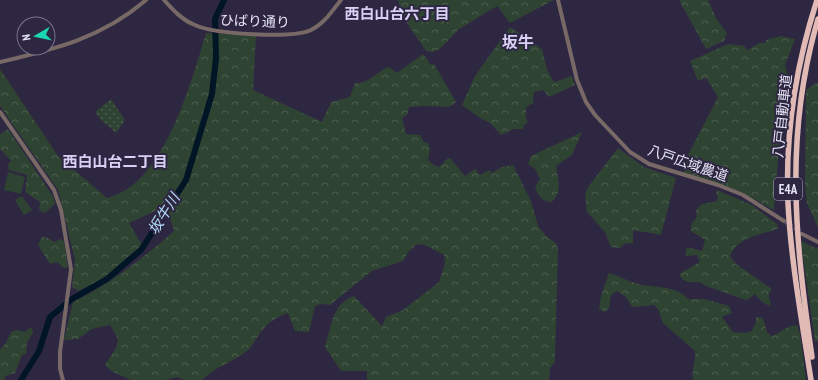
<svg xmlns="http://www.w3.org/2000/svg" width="818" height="380" font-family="'PT Sans Narrow','Noto Sans JP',sans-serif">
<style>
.grass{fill:url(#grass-dots)}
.forest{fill:url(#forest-crowns)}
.pitch{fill:#2f4332}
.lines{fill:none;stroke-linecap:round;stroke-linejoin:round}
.river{stroke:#001525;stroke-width:6}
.minor-tunnel{stroke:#4a435d;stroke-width:4;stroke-dasharray:4 2;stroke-linecap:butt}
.minor{stroke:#786866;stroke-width:4}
.highway{stroke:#e1bab5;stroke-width:5.5}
.labels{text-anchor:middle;stroke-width:4;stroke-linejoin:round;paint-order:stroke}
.shield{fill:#2e2742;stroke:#afabbf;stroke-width:1}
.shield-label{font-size:13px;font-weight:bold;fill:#e6e3f5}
.street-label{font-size:14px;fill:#e6e3f5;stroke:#2e2742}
.neighbourhood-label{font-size:15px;font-weight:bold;fill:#d9d1f5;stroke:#2e2742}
.water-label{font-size:15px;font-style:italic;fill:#b0dbf8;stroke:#2e2742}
.quarter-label{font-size:16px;font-weight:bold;fill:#d9d1f5;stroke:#2e2742}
</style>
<defs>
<pattern id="grass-dots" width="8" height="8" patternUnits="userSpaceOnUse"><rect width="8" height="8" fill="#2f4332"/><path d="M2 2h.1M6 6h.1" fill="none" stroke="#4d5e50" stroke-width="1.8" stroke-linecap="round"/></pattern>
<pattern id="forest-crowns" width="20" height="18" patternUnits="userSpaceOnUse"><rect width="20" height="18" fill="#2f4332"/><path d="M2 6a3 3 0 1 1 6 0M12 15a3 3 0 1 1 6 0" fill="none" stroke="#4d5e50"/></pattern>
</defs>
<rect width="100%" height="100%" fill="#2e2742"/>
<path class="grass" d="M111,99L125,120L116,133L100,119L95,112Z"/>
<path class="forest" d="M398,0H554L510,23L497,6L459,29L441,48L434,52L426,51L403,17Z
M679,0H708L717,20L727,33L724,41L706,49Z
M510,27L542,49L547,70L554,82L572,76L575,85L549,97L543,90L534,92L533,103L526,107V119L528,122L524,125L523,129H514L501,135L490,123L480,118L462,105L475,76Z
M206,33L256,36L253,90L322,122L331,102L350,97L355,83C370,84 375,72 389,67L397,73L423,54L431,65L434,64L456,102L449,107L426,106L409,107L407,115L402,118L406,134L420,135L424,142L428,143L430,149L428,160L434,165L439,167L448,158L451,159L465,176L475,169L480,175L489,170L492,173L502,167L513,165L531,201L538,226L547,237L556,243L558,249L555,358V362L550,368L549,380H367V371H341L325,347C331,328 332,303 354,296L382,326L386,317L403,310L439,282L445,263L444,255L425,245L417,244L409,251L403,261L372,271L330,305L321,304L315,306L309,332L295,331L288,313C281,315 270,321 265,327C258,334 255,343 248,350C234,362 216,366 202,380H184L178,377L166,380H131L111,371L105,365L116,348L118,339L110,325L92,329L78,339L64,340L73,302C110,284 143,258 174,231L166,206L129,223L142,245L103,279L78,291L72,287L75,260L58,190L0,106V69L58,156L107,198C164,185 191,82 206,33Z
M781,36L795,39L785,65L790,84L783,111L779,146L774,210C742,192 718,183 683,174L688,155L718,97L706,78L698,81L690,61L728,44L744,46L748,50L759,43H765L766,40Z
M818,82V228L807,203L805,186L806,90Z
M8,129L54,198L55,204L45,213L39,210L40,202L25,192L27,175L9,170L8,164L11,161L0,149V134Z
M582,132L572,155L556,166C558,181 563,190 552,202C542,202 538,195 535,187L540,179L535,169L528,164L531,156Z
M618,148L644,167L676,178L661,235L633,230V243L624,244L620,248L611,247L605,232L587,212L585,195L588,187Z
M717,190L752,205L777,224L778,229C759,235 738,237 730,256L736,264L772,289C767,294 769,298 771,304L769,306L761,301L755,294L747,300L743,299L706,286L700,282H688L682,279L679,274L700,262L697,255L687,256L685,253L687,247L702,251L705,240L691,231V224L697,217L696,210L702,204L717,201L718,197L716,192Z
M42,237L48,238L54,242L61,239L64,241L68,267L64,268L57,262L50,264L38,245Z
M801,241L818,249V341L815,342Z
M609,273C619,276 628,281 638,284C655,288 676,285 688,299H704L729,306L732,313L722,317L733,332L745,333L752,331L756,322V317L763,318L767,332L772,336C783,331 784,327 797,325L800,334L806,380H693C691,370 696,362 695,351L663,323L658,309L654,305L632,307L626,297L617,291L611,295L609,308L605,312L599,309L601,296Z
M30,328H32L33,332L27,343L26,354L22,355L15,373L5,376V380H0V350L6,343L11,332L16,330L25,332Z"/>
<path class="pitch" d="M8,172L25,177L21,194L4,190Z
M22,196L32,210L24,215L15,200Z"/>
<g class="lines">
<path class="river" d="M21,380L39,351L50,317L72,299L107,279L141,250L186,180L212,94L216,58L215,19L224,0"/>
<path class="minor-tunnel" d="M784,221L799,231"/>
<path class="minor" d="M164,0C173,10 182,20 195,25C214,34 292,39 311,30C324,24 332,11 341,0
M558,0L577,80L586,102L595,115L630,152L649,164L718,185L743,195L784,221
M0,62C55,49 102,38 146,0
M0,112L54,190L61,210L71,269L60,352V369L63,380
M802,234L818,242"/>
<path class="highway" d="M812,357C795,239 784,135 818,19
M811,380C802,321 791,262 788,203C785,134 796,65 817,0"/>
</g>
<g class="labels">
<rect class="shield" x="774" y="178" width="28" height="22" rx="3"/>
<g class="shield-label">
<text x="788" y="194">E4A</text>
</g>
<g class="street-label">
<text transform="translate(255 21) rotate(2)" y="5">ひばり通り</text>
<text transform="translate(782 116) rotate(-84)" y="5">八戸自動車道</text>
<text transform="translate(688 163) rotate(19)" y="5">八戸広域農道</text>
</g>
<g class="neighbourhood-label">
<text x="397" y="19">西白山台六丁目</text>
<text x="115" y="167">西白山台二丁目</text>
</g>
<g class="water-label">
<text transform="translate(164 214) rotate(-58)" y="5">坂牛川</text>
</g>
<g class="quarter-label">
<text x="518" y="48">坂牛</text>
</g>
</g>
<g transform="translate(36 36) rotate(261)"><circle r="19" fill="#2e2742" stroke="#78728a"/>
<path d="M0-3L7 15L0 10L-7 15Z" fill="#1ad5b2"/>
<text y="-6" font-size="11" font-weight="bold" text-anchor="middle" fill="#e6e3f5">N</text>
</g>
</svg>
